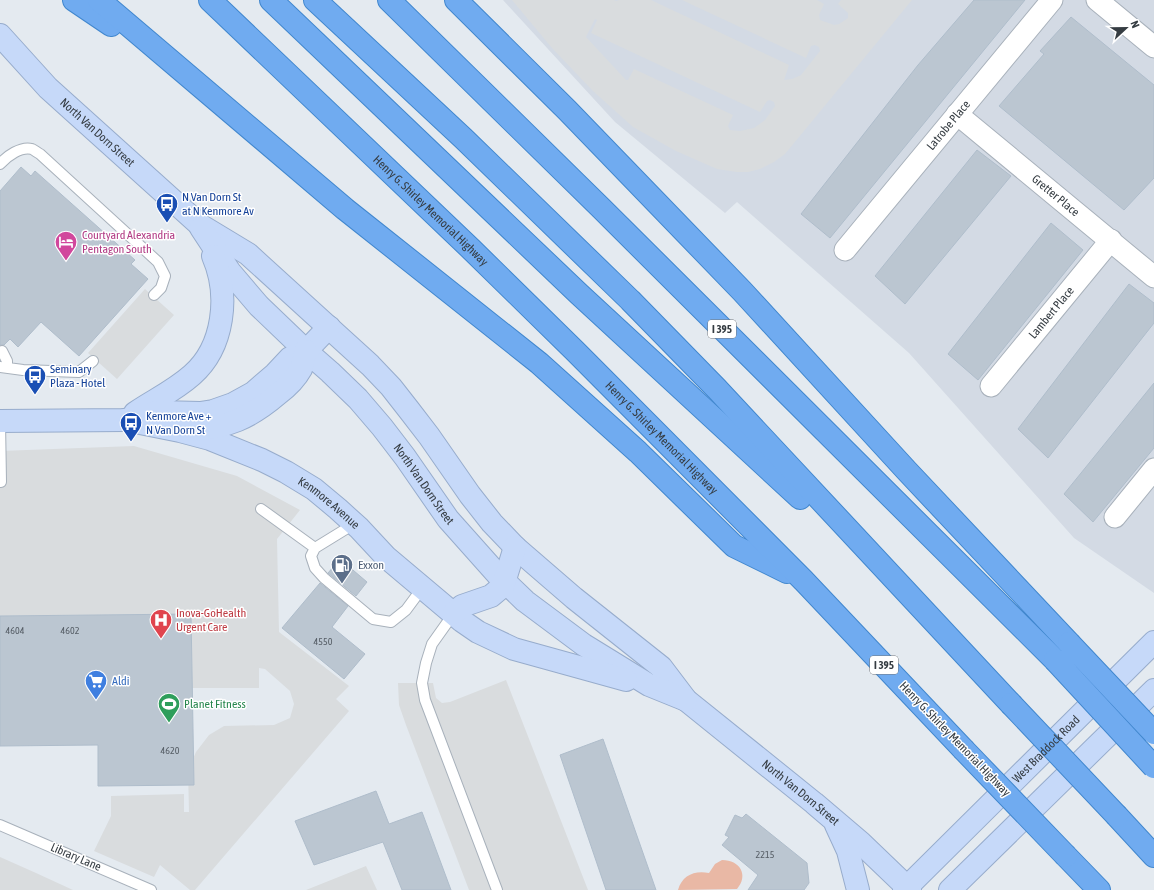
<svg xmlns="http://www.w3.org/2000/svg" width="1154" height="890" font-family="'Asap Condensed',sans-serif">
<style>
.residential{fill:#d3dae4}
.parking{fill:#d9dcde;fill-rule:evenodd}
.water{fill:#e9b8a5}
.building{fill:#bbc6d1;stroke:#afbdcb}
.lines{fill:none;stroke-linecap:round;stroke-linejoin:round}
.lane-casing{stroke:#a8b1bb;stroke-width:12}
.street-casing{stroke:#a8b1bb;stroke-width:23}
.secondary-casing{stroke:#97accc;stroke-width:24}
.highway-casing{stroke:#4187ce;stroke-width:24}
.lane{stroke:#fff;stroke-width:10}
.street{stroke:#fff;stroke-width:21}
.secondary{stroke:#c6d9f9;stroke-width:22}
.highway{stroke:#70abf0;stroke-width:22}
.highway-bridge-casing{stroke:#4187ce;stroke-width:24;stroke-linecap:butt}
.highway-bridge{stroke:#70abf0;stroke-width:22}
.labels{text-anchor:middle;stroke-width:3;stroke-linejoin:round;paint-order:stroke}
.number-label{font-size:10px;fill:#565e66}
.shield{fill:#fff;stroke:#72767b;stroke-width:1}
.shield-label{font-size:11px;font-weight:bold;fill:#353c42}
.street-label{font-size:12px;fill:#353c42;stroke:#fff}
.transit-label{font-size:12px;fill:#164399;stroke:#fff;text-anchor:start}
.hotel-label{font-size:12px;fill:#b23c85;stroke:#fff;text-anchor:start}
.service-label{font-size:12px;fill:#4e5e75;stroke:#fff;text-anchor:start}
.health-label{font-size:12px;fill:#be3a42;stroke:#fff;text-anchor:start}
.shop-label{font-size:12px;fill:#366cbe;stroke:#fff;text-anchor:start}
.leisure-label{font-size:12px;fill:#27864d;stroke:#fff;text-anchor:start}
</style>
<rect width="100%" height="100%" fill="#e4eaf0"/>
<path class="residential" d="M503,0H1154V593L1074,538L909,353L737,202L725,213L615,122Z"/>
<path class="parking" d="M512,0H614L616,1L619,0H651L789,65L784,80L792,79L801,75L820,51L819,47L815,45L811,46L806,58L682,0H817L824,4L819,15L820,20L834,25L839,24L848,18V13L838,4L841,0H912L785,154L774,162L760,169L748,172H737L717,169L676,151L633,127L593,91L552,48ZM595,19L597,20L591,33L760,112L767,101L770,100L774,102L775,106L765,120L754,128L740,131L730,130L728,126L733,115L634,69L628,80H626L586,37Z
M145,289L174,315L117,379L88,353Z
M134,446L237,476L300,510L277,539L279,632L349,686L336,699L349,711L195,890H190L160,865L154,877L94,851L111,816V796L184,794V812H189L188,770L196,752L209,735L224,726L274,725L290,718L294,704L290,691L265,669L259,668V688H192L191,614L0,616V451Z
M506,680L588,890H469L406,725L399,705L398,683H433L436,698L442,703L450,702Z
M0,857L36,873L73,890H0Z
M366,866L377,890H306Z"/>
<path class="water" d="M722,860C740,860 749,875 737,889L678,890C682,875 695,870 709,873L715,864Z"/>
<path class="building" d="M974,0H1025L830,238L801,214L918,65Z
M1071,17L1154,85V178L1124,210L999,106L1044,54L1040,51Z
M977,150L1011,176L905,304L875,276Z
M21,167L31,176L35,171L135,260L131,264L148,279L79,356L41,322L18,347L10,339L4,345H0V191Z
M1051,223L1083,250L978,380L948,354Z
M1129,284L1154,303V323L1048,458L1018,429Z
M1154,383V448L1093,522L1064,494Z
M340,559L367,582L356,596L328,573Z
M320,583L348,606L332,627L365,654L344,679L282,628Z
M191,614L194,785L98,786V745L0,746V616Z
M603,739L656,890H606L560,755Z
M376,791L389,824L422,812L451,890H402L383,842L314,865L295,821Z
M746,814L807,863L809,883L804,890H748L758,875L722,845L729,837L725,835L735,815L742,818Z"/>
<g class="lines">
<g class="lane-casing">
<path id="lane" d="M0,164C7,156 21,146 32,149C34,150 38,153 40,154L158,262L165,276L161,288L154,295
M2,351L7,361V368
M0,367L23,370L79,372L93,361
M0,421L1,482
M261,509L315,548L354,524
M315,548L311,556L315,568L324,578L373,619L391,622L406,610L423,587
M454,613L432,644L426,663L422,683L425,700L497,890
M0,825L151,890"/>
</g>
<g class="street-casing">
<g id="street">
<path d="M1097,0L1154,47"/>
<path id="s1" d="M957,114L1154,277"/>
<path id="s2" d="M845,250L1052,0"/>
<path id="s3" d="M991,386L1111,240"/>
<path d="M1115,517L1154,469"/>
</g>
</g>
<g class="secondary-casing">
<g id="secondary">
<path id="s4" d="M0,35L48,88L200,225L248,254L370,365L391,387L409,410L429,436L470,495L492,523L515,547L574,598L661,667L686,700L814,803L861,843L910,890"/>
<path id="s5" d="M201,228L230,272L259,306L306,351L330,372L358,399L382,427L405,457L448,519L497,574L525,601L584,645L649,685L686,700"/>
<path d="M135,413C154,400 174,391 192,375C224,347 230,295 213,256"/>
<path id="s6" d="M125,420L180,431L210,439L262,460L286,472L314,489L338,509L359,528L386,557L462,621L478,632L514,649L626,680"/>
<path d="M0,421L125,420L158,412L200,413L213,411L233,404L253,393L275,374L290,358L306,351L329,327"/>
<path d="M190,430C227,428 250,418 278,394C286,388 296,378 301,369C303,364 304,357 306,351"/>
<path d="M454,613L462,606L491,596L503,586L515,547"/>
<path d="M836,825L848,851L858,890"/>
<path id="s7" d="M904,890L1154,642"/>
<path d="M950,890L1154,690"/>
</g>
</g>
<g class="highway-casing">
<g id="highway">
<path d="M74,0L111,25"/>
<path d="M99,0L345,209L539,363L638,452L734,546L787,572"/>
<path id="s8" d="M210,0L471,249L575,351L804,581L963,749"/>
<path d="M271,0L579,294L800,498"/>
<path d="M315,0L463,138L630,300L717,389L1011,704"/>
<path d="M389,0L601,208L1055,660"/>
<path d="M456,0L567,110L742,291L907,471L1069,643"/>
<path d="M1117,816L1154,856"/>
<path d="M1066,856L1099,890"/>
</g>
</g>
<use href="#lane" class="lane"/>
<use href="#street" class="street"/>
<use href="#secondary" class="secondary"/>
<use href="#highway" class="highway"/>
<g class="highway-bridge-casing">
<path id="highway-bridge" d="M1069,643L1154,733
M1055,660L1154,767
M1011,704L1117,816
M963,749L1066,856"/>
</g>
<use href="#highway-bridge" class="highway-bridge"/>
</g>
<defs>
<g id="bus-pin" transform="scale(1.15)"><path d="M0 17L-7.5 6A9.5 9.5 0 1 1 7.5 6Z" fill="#1a4fb4" stroke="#fff"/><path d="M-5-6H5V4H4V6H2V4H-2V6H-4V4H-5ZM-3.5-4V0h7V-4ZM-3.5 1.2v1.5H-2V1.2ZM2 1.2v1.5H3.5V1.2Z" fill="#fff"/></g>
<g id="hotel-pin" transform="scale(1.15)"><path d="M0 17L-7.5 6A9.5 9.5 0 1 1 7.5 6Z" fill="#d1479c" stroke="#fff"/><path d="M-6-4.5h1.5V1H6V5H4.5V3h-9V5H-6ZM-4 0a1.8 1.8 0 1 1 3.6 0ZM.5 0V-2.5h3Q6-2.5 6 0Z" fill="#fff"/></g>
<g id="fuel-pin" transform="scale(1.15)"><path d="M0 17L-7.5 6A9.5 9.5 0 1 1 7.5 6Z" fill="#5c6f8a" stroke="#fff"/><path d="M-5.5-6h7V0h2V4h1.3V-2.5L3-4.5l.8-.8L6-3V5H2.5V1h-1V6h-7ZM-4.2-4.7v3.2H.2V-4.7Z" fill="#fff"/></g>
<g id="hospital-pin" transform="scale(1.15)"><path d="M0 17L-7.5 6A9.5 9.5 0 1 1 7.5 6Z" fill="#e0444e" stroke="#fff"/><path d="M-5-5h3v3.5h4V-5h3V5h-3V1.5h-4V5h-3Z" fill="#fff"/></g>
<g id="supermarket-pin" transform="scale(1.15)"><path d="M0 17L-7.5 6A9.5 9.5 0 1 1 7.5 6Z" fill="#3f7fe0" stroke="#fff"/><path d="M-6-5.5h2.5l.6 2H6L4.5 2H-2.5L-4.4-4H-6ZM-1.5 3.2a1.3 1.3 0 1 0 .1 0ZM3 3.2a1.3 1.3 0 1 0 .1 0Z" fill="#fff"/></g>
<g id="stadium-pin" transform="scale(1.15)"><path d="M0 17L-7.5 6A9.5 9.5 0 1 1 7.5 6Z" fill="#2e9e5b" stroke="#fff"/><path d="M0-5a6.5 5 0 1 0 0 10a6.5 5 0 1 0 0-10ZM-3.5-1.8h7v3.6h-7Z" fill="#fff"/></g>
</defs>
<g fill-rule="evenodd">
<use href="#bus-pin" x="167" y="204"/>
<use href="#hotel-pin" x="66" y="242"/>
<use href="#bus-pin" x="35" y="376"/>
<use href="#bus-pin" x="131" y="423"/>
<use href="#fuel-pin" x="342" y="565"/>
<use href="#hospital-pin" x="161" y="620"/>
<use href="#supermarket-pin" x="96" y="681"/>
<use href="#stadium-pin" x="169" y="704"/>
</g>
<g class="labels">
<g class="number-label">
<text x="15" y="634">4604</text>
<text x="70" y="634">4602</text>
<text x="323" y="645">4550</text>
<text x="170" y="754">4620</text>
<text x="765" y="858">2215</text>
</g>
<g class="shield">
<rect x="708" y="320" width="28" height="18" rx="3"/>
<rect x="870" y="656" width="28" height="18" rx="3"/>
</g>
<g class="shield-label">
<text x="722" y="333">I 395</text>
<text x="884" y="669">I 395</text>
</g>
<g class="street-label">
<text dy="4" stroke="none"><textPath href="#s2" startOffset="162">Latrobe Place</textPath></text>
<text dy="4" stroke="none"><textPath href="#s4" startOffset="138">North Van Dorn Street</textPath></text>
<text dy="4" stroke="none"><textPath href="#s1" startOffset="128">Gretter Place</textPath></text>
<text dy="4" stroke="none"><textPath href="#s8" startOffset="305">Henry G. Shirley Memorial Highway</textPath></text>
<text dy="4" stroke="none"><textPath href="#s3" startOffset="95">Lambert Place</textPath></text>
<text dy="4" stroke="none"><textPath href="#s8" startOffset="629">Henry G. Shirley Memorial Highway</textPath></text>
<text dy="4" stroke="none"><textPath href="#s5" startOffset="341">North Van Dorn Street</textPath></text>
<text dy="4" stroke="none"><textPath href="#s6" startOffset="223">Kenmore Avenue</textPath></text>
<text transform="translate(955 739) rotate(46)" y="4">Henry G. Shirley Memorial Highway</text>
<text dy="4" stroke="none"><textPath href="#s7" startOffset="200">West Braddock Road</textPath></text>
<text dy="4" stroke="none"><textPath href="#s4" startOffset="1108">North Van Dorn Street</textPath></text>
<text transform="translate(76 857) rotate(23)" y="4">Library Lane</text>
</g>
<g class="transit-label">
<text x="182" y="201">N Van Dorn St<tspan x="182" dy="14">at N Kenmore Av</tspan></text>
<text x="50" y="373">Seminary<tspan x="50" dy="14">Plaza - Hotel</tspan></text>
<text x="146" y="420">Kenmore Ave +<tspan x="146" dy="14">N Van Dorn St</tspan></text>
</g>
<g class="hotel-label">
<text x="82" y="239">Courtyard Alexandria<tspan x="82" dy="14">Pentagon South</tspan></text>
</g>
<g class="service-label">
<text x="358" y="569">Exxon</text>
</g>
<g class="health-label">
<text x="176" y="617">Inova-GoHealth<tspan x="176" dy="14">Urgent Care</tspan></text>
</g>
<g class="shop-label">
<text x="112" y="685">Aldi</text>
</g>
<g class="leisure-label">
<text x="184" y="708">Planet Fitness</text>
</g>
</g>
<g transform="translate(1126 28) rotate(68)" stroke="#ffffff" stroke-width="3" paint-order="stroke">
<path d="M0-3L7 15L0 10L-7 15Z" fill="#353c42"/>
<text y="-6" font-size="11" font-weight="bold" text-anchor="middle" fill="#353c42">N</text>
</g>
</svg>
